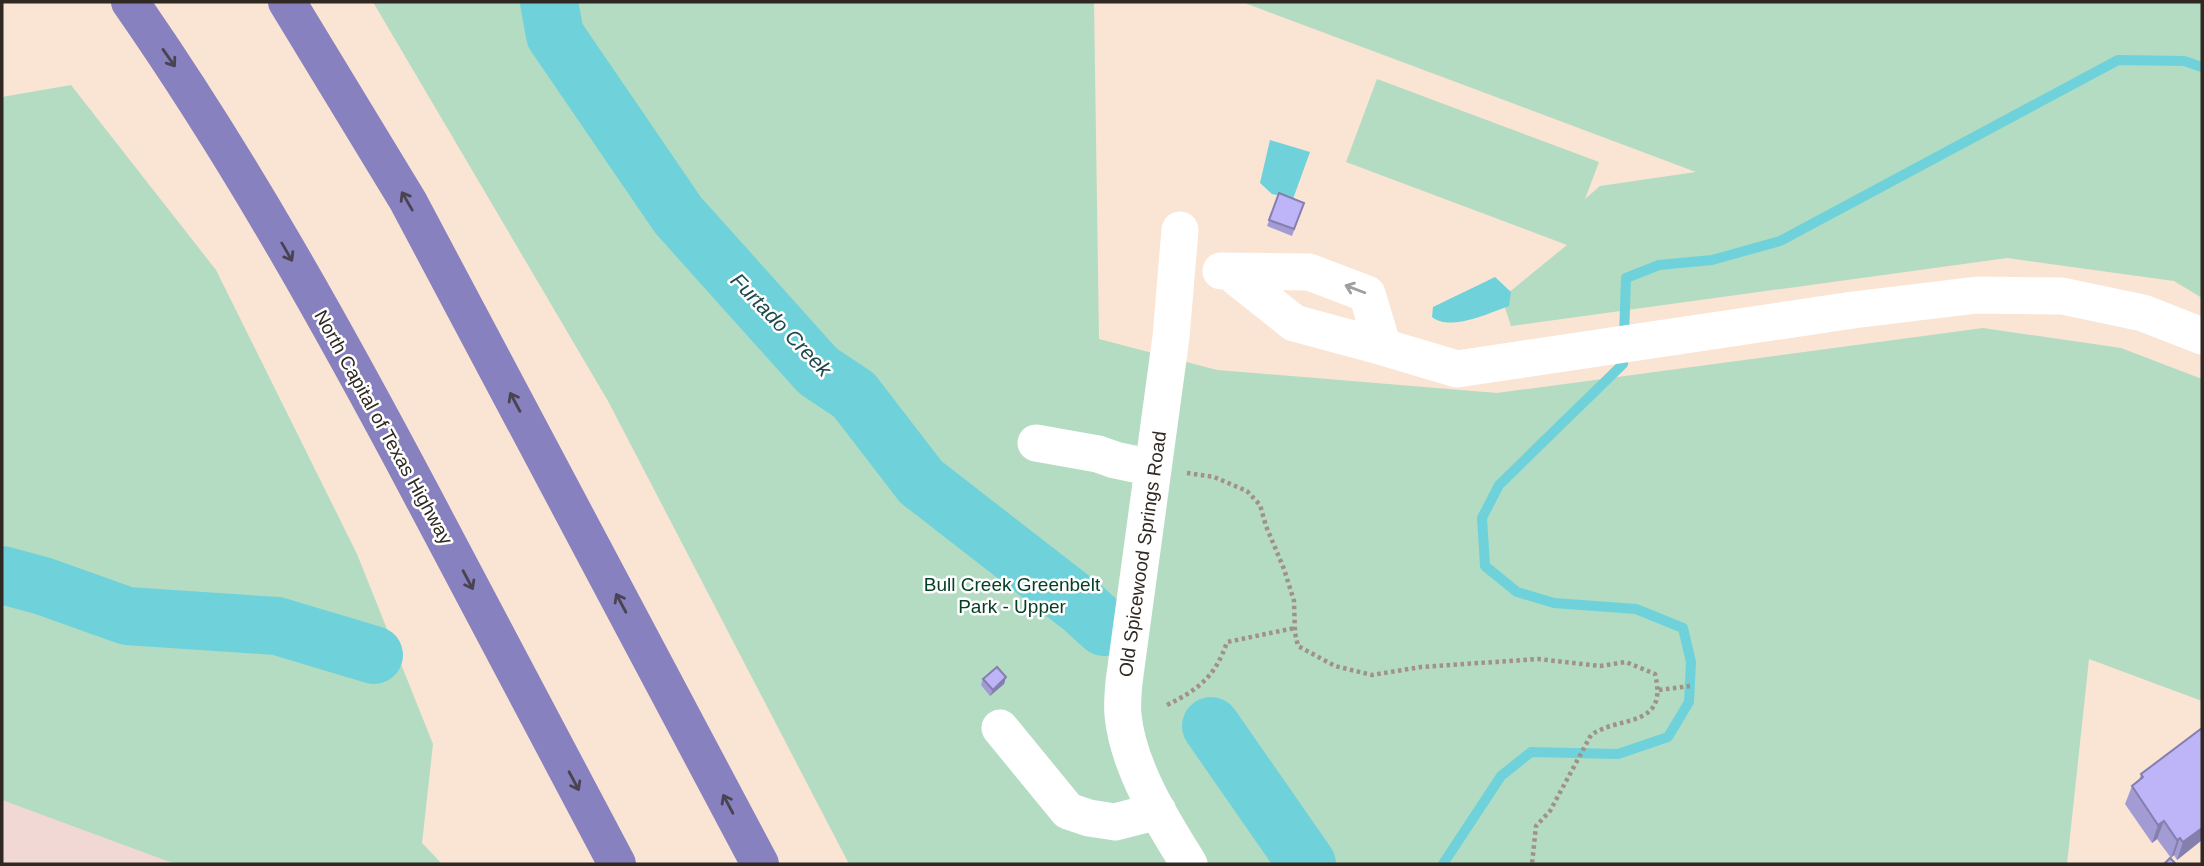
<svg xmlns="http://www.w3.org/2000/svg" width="2204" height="866" font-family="Helvetica,sans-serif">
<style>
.commercial{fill:#f2d8d5}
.green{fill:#b3dcc2}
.water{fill:#6fd2da}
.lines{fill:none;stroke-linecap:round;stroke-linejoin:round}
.stream{stroke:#6fd2da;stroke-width:10}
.river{stroke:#6fd2da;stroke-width:58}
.path{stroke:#a19186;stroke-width:4.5;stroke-dasharray:3.5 3.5;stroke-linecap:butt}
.minor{stroke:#fff;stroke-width:37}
.highway{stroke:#8881bf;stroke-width:38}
.wall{fill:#a39cd4}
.shaded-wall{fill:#847fad}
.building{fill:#bdb5f7;stroke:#847fad;stroke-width:2}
.oneway{stroke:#4a4351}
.oneway2{stroke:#a29e9c}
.labels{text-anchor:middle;stroke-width:5;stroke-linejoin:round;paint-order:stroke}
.street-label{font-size:19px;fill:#302822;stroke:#fff}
.park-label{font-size:19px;fill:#054026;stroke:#fff}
.water-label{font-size:21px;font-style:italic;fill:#1c494c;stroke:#fff}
</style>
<rect width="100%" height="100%" fill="#fae4d4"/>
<path class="commercial" d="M2,800L175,864H2Z"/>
<path class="green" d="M373,2H1094L1099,339L1217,370L1497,393L1983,328L2121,348L2202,379V701L2089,659L2067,864H849L608,401Z
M1242,2H2202V298L2174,281L2007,258L1511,326L1502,298L1567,245L1346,162L1377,79L1599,162L1585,199L1600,186L1696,172Z
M71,85L216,270L357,554L433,744L422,843L442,864H175L2,800V97Z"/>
<path class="water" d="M1270,140L1310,152L1293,199L1272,194L1260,183Z
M1495,277L1511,292L1509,306C1489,313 1450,332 1432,317L1433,307Z"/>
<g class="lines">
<path class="stream" d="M1624,336L1626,278L1659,265L1712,260L1780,241L2118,60L2184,61L2202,67
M1443,864L1501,776L1531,752L1618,754L1668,737L1689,702L1691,662L1683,628L1636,609L1554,603L1517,592L1485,566L1482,518L1499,485L1623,364L1624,351"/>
<path class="river" d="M549,2L555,35L678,215L818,371L854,395L921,482L1082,607L1104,627
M2,575L43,586L127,616L277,626L374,655
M1211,726L1307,864"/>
<path class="path" d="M1187,473L1214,477L1247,491L1260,505L1266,526L1284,569L1294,601L1295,633L1298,646L1335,666L1372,675L1421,667L1538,659L1600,666L1626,662L1655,674C1669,729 1619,715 1591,735L1550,811L1536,826L1532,864
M1659,690L1690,686
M1167,705C1199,689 1215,677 1227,642L1295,628"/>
<path class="minor" d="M1180,230L1171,337L1124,682C1123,693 1122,705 1123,715C1128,767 1162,821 1189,864
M1221,271L1309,272L1367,294L1383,347
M1230,272L1294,323L1383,347L1457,369L1853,310L1977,295L2062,296L2143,313L2202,336
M1036,443L1098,454L1115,460L1153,468
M1000,728L1068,811L1089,818L1115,822L1158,811"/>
<path class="highway" d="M130,2C240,160 334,329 424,499C489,620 553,742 617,864
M287,2L408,201L760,864"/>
</g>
<path class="wall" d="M1279,193L1304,203L1292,236L1267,226Z
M1006,677L1004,684L990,696L981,685L983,679Z
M2202,728V840L2177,860L2174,855L2171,858L2157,839L2152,843L2125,804L2132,786L2139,781L2141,774Z"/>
<path class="shaded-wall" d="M1006,677L1004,684L990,696L993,690Z
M2164,821L2157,839L2152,843L2158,825Z
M2202,828V840L2177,860L2183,842Z
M2180,838L2174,855L2171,858L2177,840Z"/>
<path class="building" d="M1279,193L1304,203L1294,229L1269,220Z
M997,667L1006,677L993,690L983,679Z
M2202,728V828L2183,842L2180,838L2177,840L2164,821L2158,825L2132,786L2143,777L2141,774Z
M2170,858L2176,864H2164Z"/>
<defs><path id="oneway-shaft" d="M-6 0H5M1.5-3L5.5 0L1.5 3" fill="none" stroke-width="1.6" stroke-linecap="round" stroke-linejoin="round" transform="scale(1.75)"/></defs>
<g class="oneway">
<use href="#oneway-shaft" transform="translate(169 58) rotate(55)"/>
<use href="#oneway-shaft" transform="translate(407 201) rotate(-120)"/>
<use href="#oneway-shaft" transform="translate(287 252) rotate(60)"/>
<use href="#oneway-shaft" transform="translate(515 402) rotate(-118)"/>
<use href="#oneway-shaft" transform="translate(468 580) rotate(62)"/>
<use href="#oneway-shaft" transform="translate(621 603) rotate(-118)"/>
<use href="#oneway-shaft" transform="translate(574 781) rotate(62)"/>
<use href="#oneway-shaft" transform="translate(728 804) rotate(-118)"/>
</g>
<use class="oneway2" href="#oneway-shaft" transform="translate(1355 289) rotate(-159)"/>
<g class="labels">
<g class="street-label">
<text transform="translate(384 427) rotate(61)" y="7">North Capital of Texas Highway</text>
<text transform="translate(1142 554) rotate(-82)" y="7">Old Spicewood Springs Road</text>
</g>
<g class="park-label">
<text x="1012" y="591">Bull Creek Greenbelt<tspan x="1012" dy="22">Park - Upper</tspan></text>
</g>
<g class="water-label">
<text transform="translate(781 325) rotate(46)" y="7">Furtado Creek</text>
</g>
</g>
<rect width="2204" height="866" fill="none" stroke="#302822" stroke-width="7"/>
</svg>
